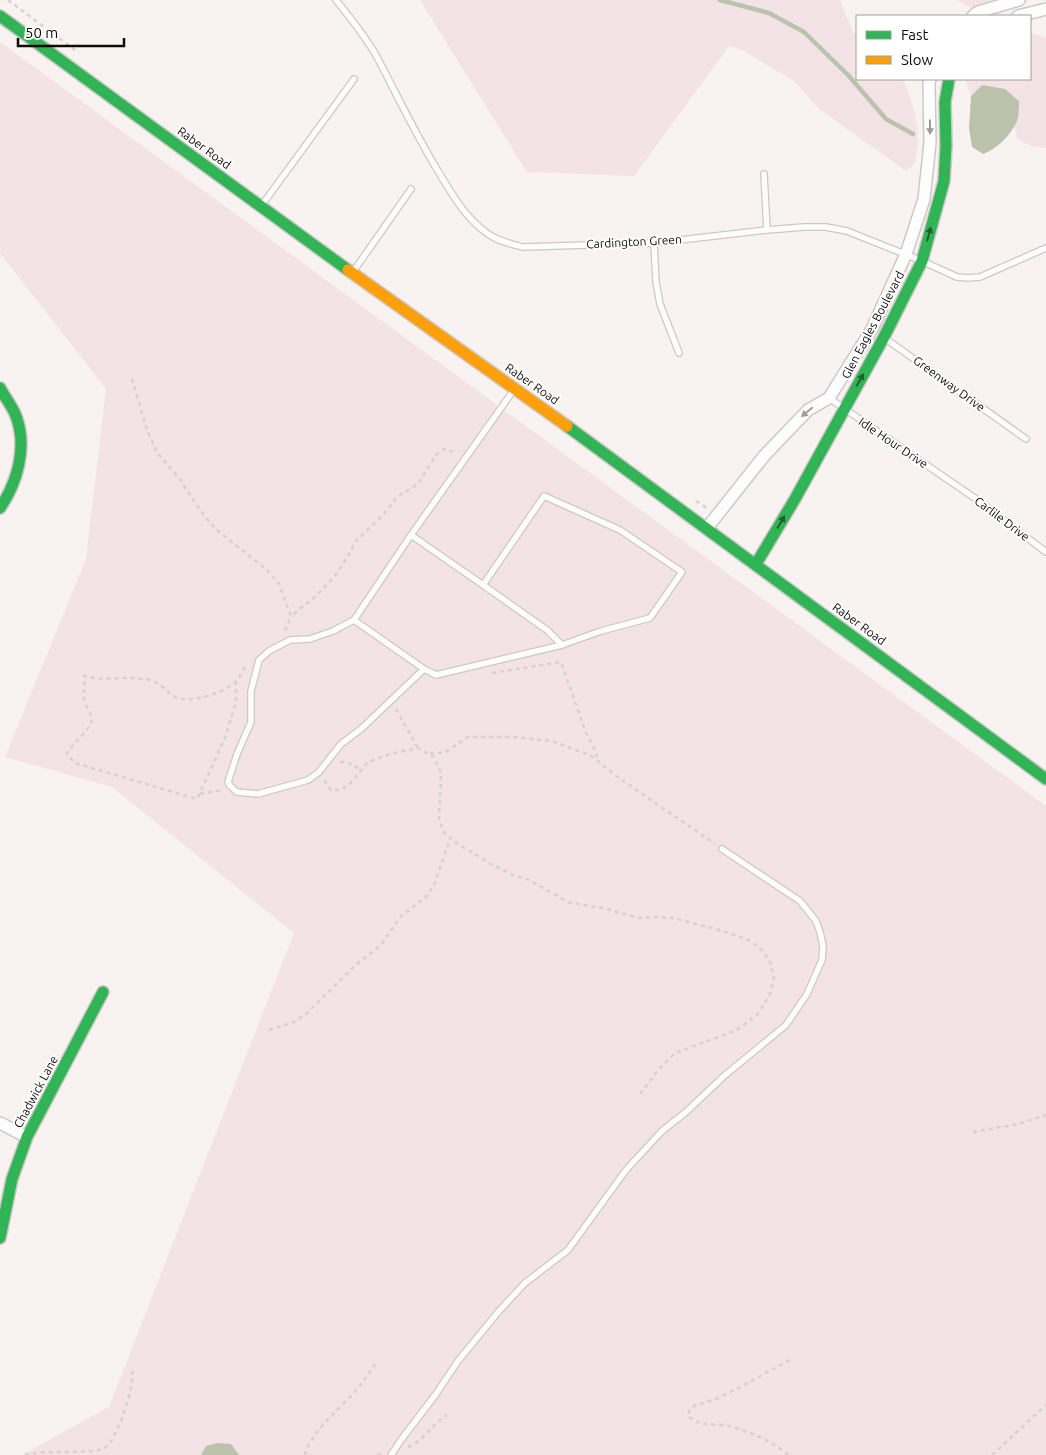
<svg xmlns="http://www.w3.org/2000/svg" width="1046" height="1455" font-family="Ubuntu,sans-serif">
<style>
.green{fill:#f3e2e6}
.water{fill:#bbc3ad}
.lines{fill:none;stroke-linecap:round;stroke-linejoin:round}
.stream{stroke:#bbc3ad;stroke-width:4.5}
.lane-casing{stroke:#ccc8c6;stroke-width:8}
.street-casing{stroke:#ccc8c6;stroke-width:14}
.fast-casing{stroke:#ccc8c6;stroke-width:14}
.slow-casing{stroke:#ccc8c6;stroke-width:14}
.path{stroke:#d4d3d1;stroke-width:2.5;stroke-dasharray:4 4;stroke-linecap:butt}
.lane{stroke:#fefdfd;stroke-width:5.5}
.street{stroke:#fefdfd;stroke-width:11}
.fast{stroke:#30b455;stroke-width:11}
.slow{stroke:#ff9f0a;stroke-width:11}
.oneway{fill:#9e9d9b}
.oneway2{fill:#1f602f}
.labels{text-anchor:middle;stroke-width:4;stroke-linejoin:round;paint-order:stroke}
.street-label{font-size:12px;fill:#0e0c09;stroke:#fff}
</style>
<rect width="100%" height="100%" fill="#f8f3f0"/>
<path class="green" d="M420,0H840L853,32L857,36V79H902C911,92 918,123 918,139C918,147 916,155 915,163L906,171L819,109L794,81L742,50L729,46L634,176L527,172Z
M957,0H1019L978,12Z
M1030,32L1046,38V148L1031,146L1018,139L1014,125L1017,120L982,85L971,96L965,79H1030Z
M0,42L1046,806V1455H22L109,1407L294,933L112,787L5,757L86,559L106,389L0,253Z"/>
<path class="water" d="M982,85L1005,89L1019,101C1019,107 1019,115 1017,121C1010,136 998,148 983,154L972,147L969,128L971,96Z
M218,1443L231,1444L239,1455H201L206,1446Z"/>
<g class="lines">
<path class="stream" d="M720,0L769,13L804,32L848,75L886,119L913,134"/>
<g class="lane-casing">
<path id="lane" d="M336,0C351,19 367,38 378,59C398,97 416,135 438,171C452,194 465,218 488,234C498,241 511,244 523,247L654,243L767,230L804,227H826L847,231L922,261L957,277L968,278L980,277L1046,248
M764,174L767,230
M262,205L354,79
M654,243L656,282L660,304L679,353
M353,272L411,189
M886,339L1026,439
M829,398L979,501L1046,552
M411,535L483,585L544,496L620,530L682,572L650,618L601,631L562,645L436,675L424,669L354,620L411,535L513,391
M483,585L547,630L562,645
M354,620L333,631L310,639L290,640L269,651L259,660L251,691V722L237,754L228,782L230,786L237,792L258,794L308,780L319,772L341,744L361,729L424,669
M391,1455L401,1440L436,1394L458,1361L499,1311L525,1283L568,1250L626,1170L662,1131L686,1112L724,1076L786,1025L807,994L822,960L823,946L820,932L816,921L800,901L722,849"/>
</g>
<g class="street-casing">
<path id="street" d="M973,16L978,12L1019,0
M1018,16L1046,9
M707,528L764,456L808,410L829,398L872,329L906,254L924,199L930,143L929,83L930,79
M0,1123L27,1137"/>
</g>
<g class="fast-casing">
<path id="fast" d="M0,16L348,270
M0,388C5,398 14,408 17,419C27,449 17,483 0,508
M567,426L1046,779
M756,564L795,499L884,337L922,261L944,181L946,146L945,102L949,79
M0,1238L12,1179L27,1137L103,992"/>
</g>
<g class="slow-casing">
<path id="slow" d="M348,270L567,426"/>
</g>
<path class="path" d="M8,0L75,50
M132,379L147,430L158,454L179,478L205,517L217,530L268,571L279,584L291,616L315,597L334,577L347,558L355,542L383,515L397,497L418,484L436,455L444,449L457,453
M696,501L708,509
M285,631L291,616
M492,673L561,662L586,733L594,748L598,760
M236,681V702L225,738L197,799L75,763L67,754C73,743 84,735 90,725C95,717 88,711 85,703C82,693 86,686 84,676C105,682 121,675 142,679C146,679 152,680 157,683C165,687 171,698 182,699C196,701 227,692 236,681C240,677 243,670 246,665
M396,709L418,748
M430,753H444L468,737H512L552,741L590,755L619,778L715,844
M340,762H347L362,770
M325,780L326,784L331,790H340L349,785L368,762L390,754L418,748L434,757L441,773L439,820L445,834L455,842L491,864L513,875L529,880L568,902L607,909L639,918L656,917L673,918L723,931L751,941L763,951L770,962L774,978L770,994L757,1015L737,1030L675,1053L659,1069L638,1097
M200,794L222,790
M269,1030L294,1022L306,1014L359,962L381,945L401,916L426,897L434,885L450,839
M973,1132L1018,1124L1046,1115
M408,1447C424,1441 432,1424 447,1415
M25,1455C45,1449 93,1455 105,1448C114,1440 117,1428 122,1418C127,1402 134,1385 132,1369
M305,1455C309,1435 336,1412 350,1397C360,1387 368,1375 376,1363
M377,1455L383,1454
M788,1455C771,1440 750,1432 729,1426C711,1422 704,1429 688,1416L689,1411L694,1406L716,1399L740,1387L793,1358
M992,1455L1046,1405"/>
<use href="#lane" class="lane"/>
<use href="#street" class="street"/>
<use href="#fast" class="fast"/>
<use href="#slow" class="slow"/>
</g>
<defs><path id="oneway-solid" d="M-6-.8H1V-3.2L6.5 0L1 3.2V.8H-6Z" transform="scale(1.25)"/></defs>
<g class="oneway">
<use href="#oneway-solid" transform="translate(930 127) rotate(89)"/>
<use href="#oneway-solid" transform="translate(807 412) rotate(140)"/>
</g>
<g class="oneway2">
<use href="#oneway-solid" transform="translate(929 234) rotate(-75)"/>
<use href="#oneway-solid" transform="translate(860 380) rotate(-61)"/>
<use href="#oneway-solid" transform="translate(781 522) rotate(-60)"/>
</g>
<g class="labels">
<g class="street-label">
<text transform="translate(204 148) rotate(36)" y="4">Raber Road</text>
<text transform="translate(634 242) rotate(-3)" y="4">Cardington Green</text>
<text transform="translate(873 325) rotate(-62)" y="4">Glen Eagles Boulevard</text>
<text transform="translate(532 384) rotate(35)" y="4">Raber Road</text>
<text transform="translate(949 384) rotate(36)" y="4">Greenway Drive</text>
<text transform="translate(893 443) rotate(34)" y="4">Idle Hour Drive</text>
<text transform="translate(1002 519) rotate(37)" y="4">Carlile Drive</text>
<text transform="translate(859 624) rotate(36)" y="4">Raber Road</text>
<text transform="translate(36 1092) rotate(-62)" y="4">Chadwick Lane</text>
</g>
</g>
<rect x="856" y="15" width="175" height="65" fill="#ffffff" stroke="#9f9e9d"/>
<rect x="866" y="31" width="25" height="8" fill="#30b455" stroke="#9f9e9d"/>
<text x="901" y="40" font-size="15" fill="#0e0c09">Fast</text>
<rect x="866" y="56" width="25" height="8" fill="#ff9f0a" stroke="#9f9e9d"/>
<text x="901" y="65" font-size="15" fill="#0e0c09">Slow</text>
<path d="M18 38v8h106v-8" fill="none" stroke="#0e0c09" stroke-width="2.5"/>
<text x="25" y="38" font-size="15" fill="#0e0c09" stroke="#ffffff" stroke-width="4" paint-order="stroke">50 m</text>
</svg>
